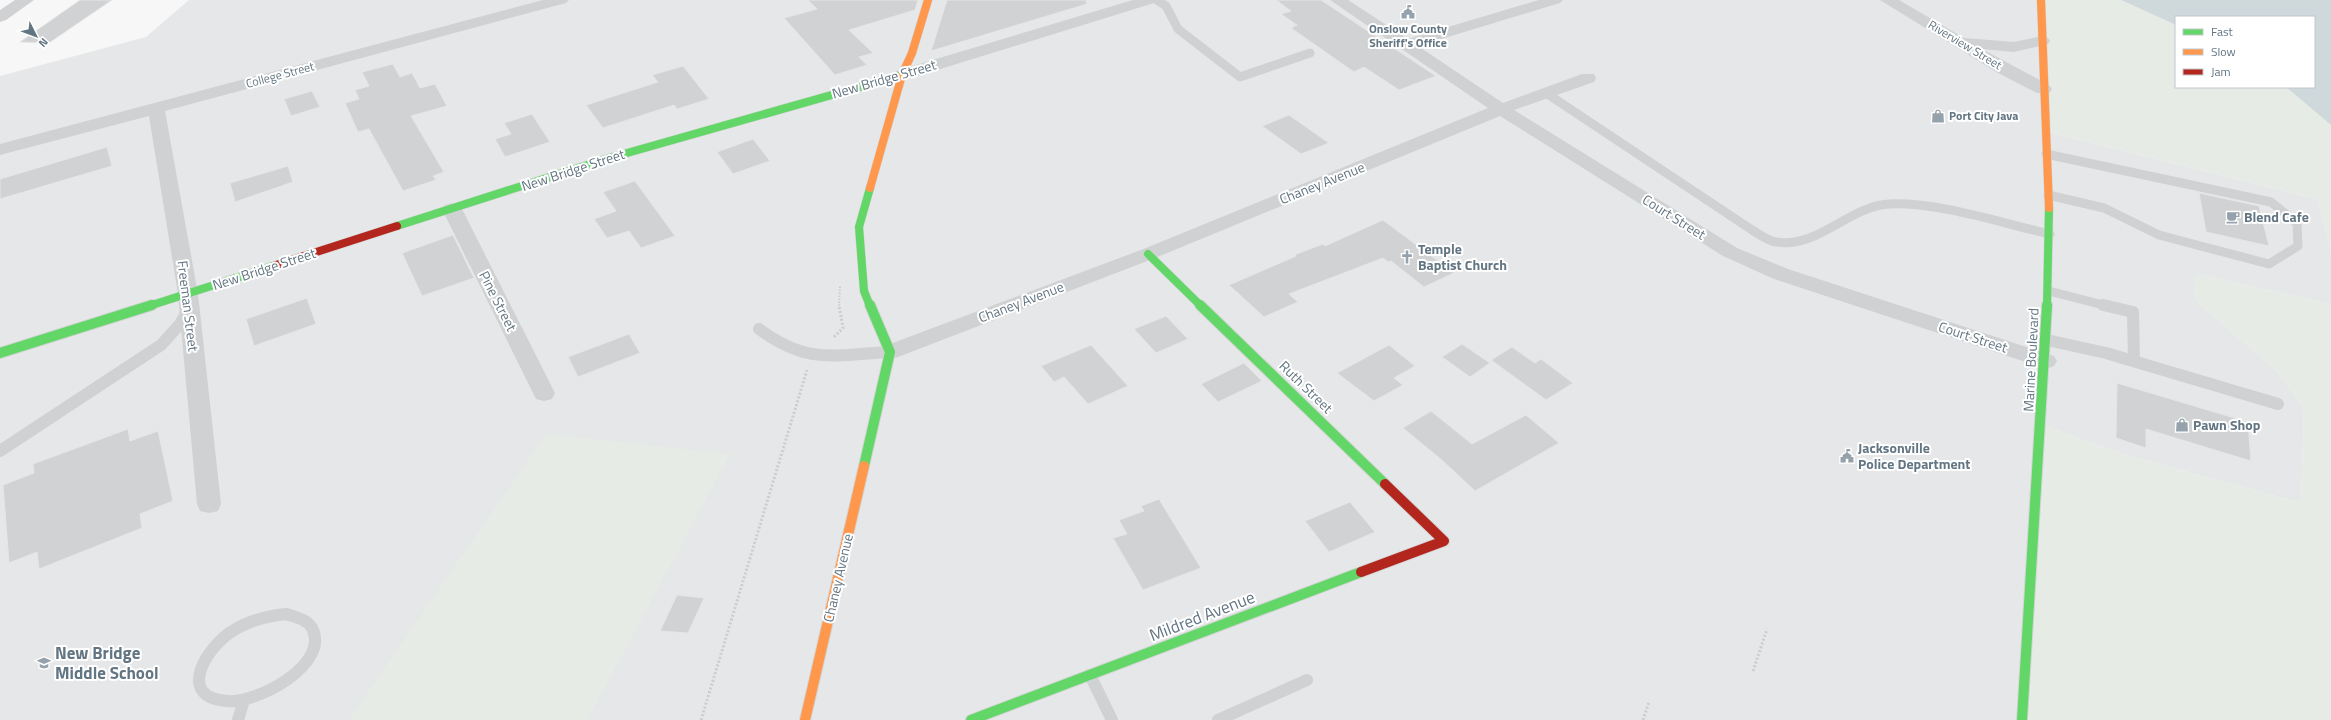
<svg xmlns="http://www.w3.org/2000/svg" width="2331" height="720" font-family="'Titillium Web',sans-serif">
<style>
.built{fill:#e6e7e8}
.green{fill:#e7ebe5}
.water{fill:#cfd8da}
.building{fill:#d0d2d3;stroke:#e6e6e6}
.lines{fill:none;stroke-linecap:round;stroke-linejoin:round}
.fast-far1-casing{stroke:#d4d5d6;stroke-width:9}
.fast-casing{stroke:#d4d5d6;stroke-width:12}
.slow-far1-casing{stroke:#d4d5d6;stroke-width:9}
.slow-casing{stroke:#d4d5d6;stroke-width:12}
.jam-far1-casing{stroke:#d4d5d6;stroke-width:9}
.jam-casing{stroke:#d4d5d6;stroke-width:12}
.path-far1{stroke:#cccdce;stroke-width:2;stroke-dasharray:1.5 1.5;stroke-linecap:butt}
.path{stroke:#cccdce;stroke-width:3;stroke-dasharray:2 2;stroke-linecap:butt}
.lane-far1{stroke:#cfd1d2;stroke-width:9}
.lane{stroke:#cfd1d2;stroke-width:12}
.street{fill:#cfd1d2;fill-rule:evenodd}
.fast-far1{stroke:#63d668;stroke-width:8}
.fast{stroke:#63d668;stroke-width:10}
.slow-far1{stroke:#ff974d;stroke-width:8}
.slow{stroke:#ff974d;stroke-width:10}
.jam-far1{stroke:#b3261e;stroke-width:8}
.jam{stroke:#b3261e;stroke-width:10}
.labels{text-anchor:middle;stroke-width:4;stroke-linejoin:round;paint-order:stroke}
.far-poi-label{font-size:12px;font-weight:bold;fill:#627582;stroke:#fff}
.far-street-label{font-size:12px;fill:#627582;stroke:#fff}
.street-label{font-size:14px;fill:#627582;stroke:#fff}
.poi-label{font-size:14px;font-weight:bold;fill:#627582;stroke:#fff;text-anchor:start}
.near-street-label{font-size:17px;fill:#627582;stroke:#fff}
.near-poi-label{font-size:17px;font-weight:bold;fill:#627582;stroke:#fff;text-anchor:start}
</style>
<rect width="100%" height="100%" fill="#f7f7f7"/>
<path class="built" d="M189,0H2041L2045,131L2317,199L2331,251V304L2196,274L2195,300L2276,370L2304,407L2301,503L2122,454L2042,425L2022,720H0V76L146,37Z"/>
<path class="green" d="M2041,0H2121L2176,25V87H2286L2331,125V251L2317,199L2045,131Z
M2196,274L2331,304V720H2022L2042,425L2122,454L2301,503L2304,407L2276,370L2195,300Z
M546,434L730,454L587,720H349Z"/>
<path class="water" d="M2121,0H2331V125L2286,87H2314V17H2176V25Z"/>
<path class="building" d="M80,0H112L46,45L45,43L20,42Z
M808,0H918L915,10L849,30L873,53L859,57L867,65L835,75L784,18L817,9Z
M947,0H1086L1087,4L931,51Z
M1276,0H1321L1436,76L1399,90L1364,67L1354,72L1291,28L1297,25L1281,14L1291,11Z
M393,64L400,77L412,73L420,88L435,84L447,106L411,116L444,172L433,176L436,180L403,191L369,129L358,132L345,103L359,99L355,90L369,86L362,72Z
M683,66L709,99L677,109L674,105L603,128L586,105L658,82L652,75Z
M312,91L320,107L291,116L284,99Z
M532,114L550,142L505,157L495,139L511,134L504,123Z
M1289,115L1329,143L1301,154L1262,126Z
M753,139L770,161L733,174L717,152Z
M107,147L112,166L0,199V179Z
M288,166L293,182L235,202L230,183Z
M635,181L675,236L641,248L629,231L607,238L594,219L616,211L603,192Z
M2199,193L2259,206L2269,246L2206,232Z
M1383,220L1454,273L1424,287L1391,261L1388,262L1383,258L1289,294L1298,302L1264,317L1229,285L1296,256L1294,255L1323,244L1325,246Z
M453,235L474,278L422,296L402,253Z
M307,298L316,324L254,346L246,319Z
M1166,316L1188,339L1156,353L1134,329Z
M629,334L640,353L578,377L568,357Z
M1462,344L1490,363L1470,377L1442,357Z
M1091,345L1128,386L1088,404L1064,377L1054,382L1041,366Z
M1389,345L1415,366L1394,378L1403,385L1374,401L1337,373Z
M1512,347L1535,363L1541,359L1573,383L1546,400L1491,360Z
M1244,363L1262,381L1218,402L1201,384Z
M2117,383L2248,422L2251,461L2146,429V448L2116,438Z
M1431,411L1472,444L1526,415L1559,443L1475,491L1443,461L1403,428Z
M128,429L130,441L158,431L173,501L140,514L142,528L39,569L37,552L9,563L3,485L34,473L33,464Z
M1159,499L1201,568L1143,590L1113,538L1127,534L1119,520L1144,511L1141,506Z
M1350,502L1375,532L1329,552L1305,521Z
M677,595L704,598L688,633L660,631Z"/>
<g class="lines">
<g class="fast-far1-casing">
<path id="fast-far1" d="M870,188L859,227L864,291L870,306
M397,226L606,159L902,75
M1148,254L1201,306
M149,306L276,265
M2047,306L2049,208"/>
</g>
<g class="fast-casing">
<path id="fast" d="M1200,305L1385,484
M0,353L152,305
M864,466L890,352L870,305
M971,720L1361,572
M2022,720L2047,305"/>
</g>
<g class="slow-far1-casing">
<path id="slow-far1" d="M2041,0L2049,208
M870,188L902,75L912,53L928,0"/>
</g>
<g class="slow-casing">
<path id="slow" d="M805,720L864,466"/>
</g>
<g class="jam-far1-casing">
<path id="jam-far1" d="M276,265L397,226"/>
</g>
<g class="jam-casing">
<path id="jam" d="M1361,572L1444,541L1385,484"/>
</g>
<path class="path-far1" d="M839,306L840,286"/>
<path class="path" d="M834,337L843,328L839,305
M1753,671L1767,629
M701,720L807,370
M1643,720L1649,702"/>
<path class="lane-far1" d="M1157,0L1166,6L1178,29L1240,77L1310,53
M1546,93L1752,230C1759,234 1768,241 1776,242C1818,249 1850,205 1890,204C1939,202 2001,223 2050,234
M2046,154L2271,202L2297,223L2298,246L2269,264L2159,235L2104,208L2048,195
M2049,291L2107,306"/>
<path class="lane" d="M2103,305L2133,312L2134,361
M759,329C808,365 833,355 890,352
M2047,340L2106,353L2278,404
M0,451L161,345L180,324L188,310
M286,614C295,617 307,619 312,628C331,664 257,704 227,701C174,697 208,645 234,630C250,620 268,616 286,614Z
M1090,675L1112,720
M238,720L244,700
M1218,720L1307,680"/>
<path class="street" d="M15,0H34L6,20L0,22V10Z
M543,0H569L566,3L165,111L198,294L221,504L218,511L209,513L200,511L197,504L178,294L149,116L0,155V144Z
M1133,0H1157L1154,3L908,79H896L894,75L896,71Z
M1330,0H1348L1408,39L1539,0H1563L1560,3L1418,46L1503,103L1582,74H1594L1596,78L1594,82L1514,110L1737,248L1788,269L2054,356L2057,361L2054,366L2046,369L2038,366L1774,279L1723,256L1500,116L1155,258L898,357L890,359L882,357L879,352L882,347L1141,250L1488,108Z
M1880,0H1899L1964,38L2014,42L2042,36L2048,38L2050,41L2048,44L2014,52L1982,49L2049,85L2052,89L2049,93H2037L1998,73Z
M452,203L459,205L462,209L555,393L552,399L544,401L536,399L533,393L442,209L445,205Z"/>
<use href="#fast-far1" class="fast-far1"/>
<use href="#fast" class="fast"/>
<use href="#slow-far1" class="slow-far1"/>
<use href="#slow" class="slow"/>
<use href="#jam-far1" class="jam-far1"/>
<use href="#jam" class="jam"/>
</g>
<defs>
<g id="civic-bare" transform="scale(1.08)"><path d="M-.6-6.5H3V-4.5H.6V-3L4-1V1h2V6H-6V1h2V-1L-.6-3ZM-1.2 2.5V6h2.4V2.5Z" fill="#96a2ab" stroke="#fff" stroke-width="2.5" paint-order="stroke"/></g>
<g id="shop-bare" transform="scale(1.08)"><path d="M-5-2.5h2.3a2.7 3.5 0 0 1 5.4 0H5L5.5 6h-11ZM-1.5-2.5h3a1.5 2.3 0 0 0-3 0Z" fill="#96a2ab" stroke="#fff" stroke-width="2.5" paint-order="stroke"/></g>
<g id="cafe-bare" transform="scale(1.08)"><path d="M-5.5-4.5H6V0H3Q3 3.5 0 3.5H-2.5Q-5.5 3.5-5.5 0ZM3-3.2v2h1.7v-2ZM-6 4.5H4V6H-6Z" fill="#96a2ab" stroke="#fff" stroke-width="2.5" paint-order="stroke"/></g>
<g id="church-bare" transform="scale(1.08)"><path d="M-1.2-6h2.4v3.5h3.3v2.4h-3.3V6h-2.4V-.1h-3.3v-2.4h3.3Z" fill="#96a2ab" stroke="#fff" stroke-width="2.5" paint-order="stroke"/></g>
<g id="school-bare" transform="scale(1.08)"><path d="M0-5L7-2L0 1L-7-2ZM-4 1L0 2.5L4 1V4Q0 6-4 4Z" fill="#96a2ab" stroke="#fff" stroke-width="2.5" paint-order="stroke"/></g>
</defs>
<g fill-rule="evenodd">
<use href="#civic-bare" x="1408" y="12"/>
<use href="#shop-bare" x="1938" y="116"/>
<use href="#cafe-bare" x="2233" y="217"/>
<use href="#church-bare" x="1407" y="257"/>
<use href="#shop-bare" x="2182" y="425"/>
<use href="#civic-bare" x="1847" y="456"/>
<use href="#school-bare" x="44" y="663"/>
</g>
<g class="labels">
<g class="far-poi-label">
<text x="1408" y="33">Onslow County<tspan x="1408" dy="14">Sheriff's Office</tspan></text>
<text x="1949" y="120" text-anchor="start">Port City Java</text>
</g>
<g class="far-street-label">
<text transform="translate(1965 45) rotate(31)" y="4">Riverview Street</text>
<text transform="translate(280 75) rotate(-15)" y="4">College Street</text>
</g>
<g class="street-label">
<text transform="translate(884 79) rotate(-16)" y="5">New Bridge Street</text>
<text transform="translate(573 170) rotate(-18)" y="5">New Bridge Street</text>
<text transform="translate(1322 183) rotate(-22)" y="5">Chaney Avenue</text>
<text transform="translate(1674 217) rotate(32)" y="5">Court Street</text>
<text transform="translate(264 269) rotate(-18)" y="5">New Bridge Street</text>
<text transform="translate(498 301) rotate(63)" y="5">Pine Street</text>
<text transform="translate(1021 302) rotate(-21)" y="5">Chaney Avenue</text>
<text transform="translate(188 306) rotate(83)" y="5">Freeman Street</text>
<text transform="translate(1973 337) rotate(18)" y="5">Court Street</text>
<text transform="translate(2031 360) rotate(-87)" y="5">Marine Boulevard</text>
<text transform="translate(1306 387) rotate(44)" y="5">Ruth Street</text>
<text transform="translate(838 578) rotate(-77)" y="5">Chaney Avenue</text>
</g>
<g class="poi-label">
<text x="2244" y="222">Blend Cafe</text>
<text x="1418" y="254">Temple<tspan x="1418" dy="16">Baptist Church</tspan></text>
<text x="2193" y="430">Pawn Shop</text>
<text x="1858" y="453">Jacksonville<tspan x="1858" dy="16">Police Department</tspan></text>
</g>
<g class="near-street-label">
<text transform="translate(1202 616) rotate(-21)" y="6">Mildred Avenue</text>
</g>
<g class="near-poi-label">
<text x="55" y="659">New Bridge<tspan x="55" dy="20">Middle School</tspan></text>
</g>
</g>
<rect x="2175" y="16" width="140" height="72" fill="#ffffff" stroke="#c0c8cd"/>
<rect x="2183" y="29" width="20" height="6" fill="#63d668" stroke="#c0c8cd"/>
<text x="2211" y="36" font-size="12" fill="#627582">Fast</text>
<rect x="2183" y="49" width="20" height="6" fill="#ff974d" stroke="#c0c8cd"/>
<text x="2211" y="56" font-size="12" fill="#627582">Slow</text>
<rect x="2183" y="69" width="20" height="6" fill="#b3261e" stroke="#c0c8cd"/>
<text x="2211" y="76" font-size="12" fill="#627582">Jam</text>
<g transform="translate(36 36) rotate(132)" stroke="#ffffff" stroke-width="3" paint-order="stroke">
<path d="M0-3L7 15L0 10L-7 15Z" fill="#627582"/>
<text y="-6" font-size="11" font-weight="bold" text-anchor="middle" fill="#627582">N</text>
</g>
</svg>
